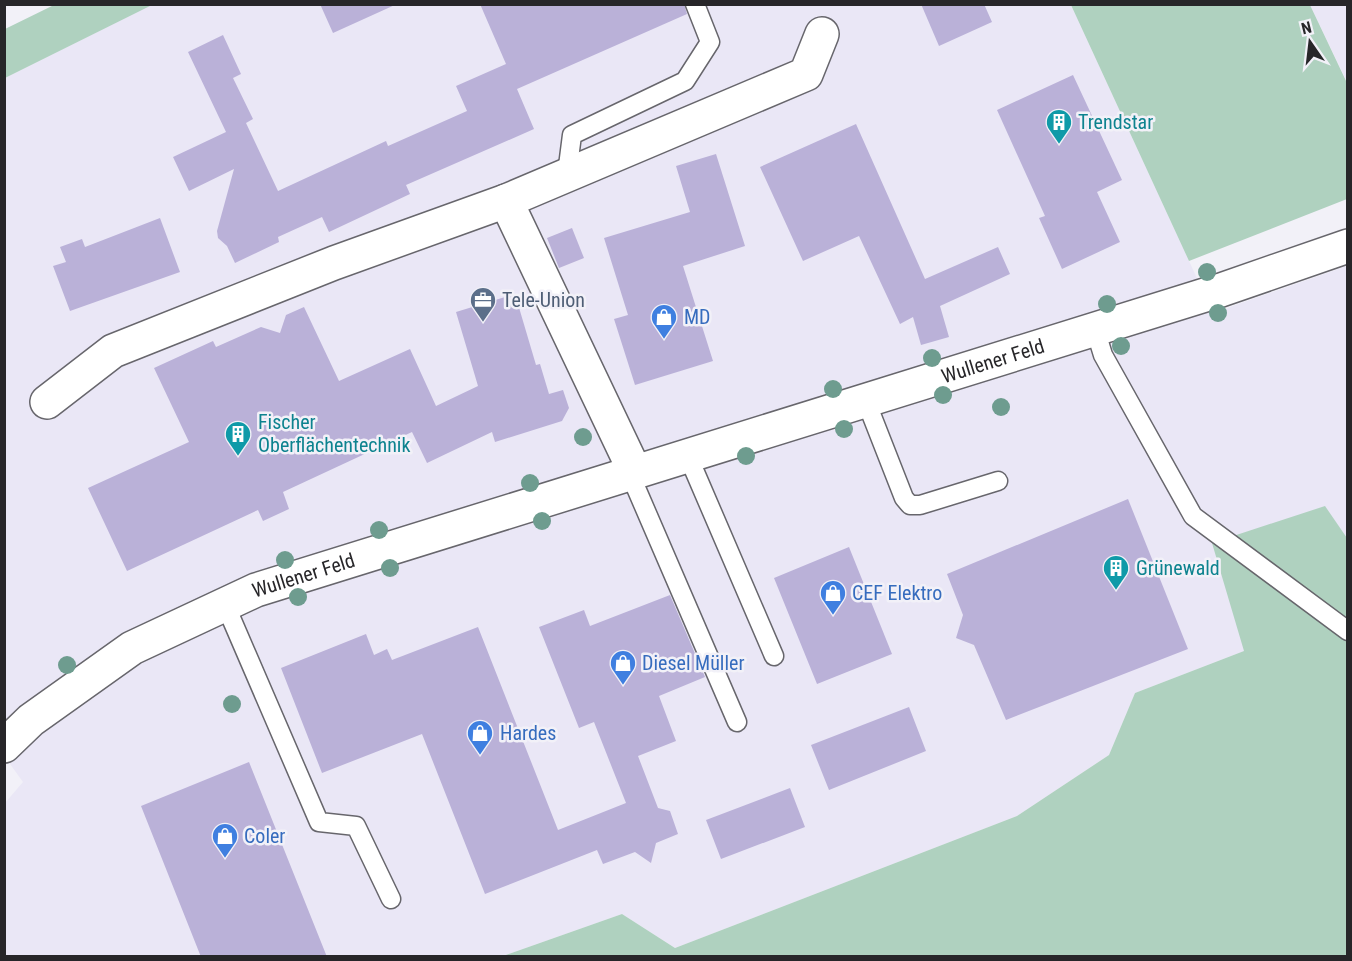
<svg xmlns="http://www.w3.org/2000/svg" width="1352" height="961" font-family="'Roboto Condensed',sans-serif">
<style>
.built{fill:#eae7f6}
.green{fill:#afd1bf}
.building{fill:#bab1d8}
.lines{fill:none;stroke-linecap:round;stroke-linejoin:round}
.service-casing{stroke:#67666c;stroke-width:21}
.minor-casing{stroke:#67666c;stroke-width:36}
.service{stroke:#fff;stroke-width:18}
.minor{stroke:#fff;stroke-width:33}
.tree{fill:#6e9c8f}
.labels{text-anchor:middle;stroke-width:5;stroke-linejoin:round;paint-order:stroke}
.culture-label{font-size:20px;fill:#0d838f;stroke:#f2f1f8;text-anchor:start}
.service-label{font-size:20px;fill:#4e5e75;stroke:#f2f1f8;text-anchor:start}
.shop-label{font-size:20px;fill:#366cbe;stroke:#f2f1f8;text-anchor:start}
.street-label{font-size:20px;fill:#272629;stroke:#f2f1f8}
</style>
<rect width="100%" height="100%" fill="#f2f1f8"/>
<path class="built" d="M151,5H1071L1213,313L1347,266V538L1324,506L1244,651L1135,693L1109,755L1017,816L675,948L622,914L503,956H5V803L23,782L5,757V78Z
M1310,5H1347V82Z"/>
<path class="green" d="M56,4H152V5L5,78V29Z
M1071,5H1310L1347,83V199L1189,261Z
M1325,506L1347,538V956H503L622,914L675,948L1017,816L1109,755L1135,693L1244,651L1212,543Z"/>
<path class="building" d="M320,4H397L333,33Z
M480,4H684L687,14L517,89L534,129L406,185L410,194L329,232L322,217L278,237L279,242L235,263L227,246L218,238L217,231L234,169L189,191L173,157L226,132L188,52L223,35L241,74L233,78L253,119L246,123L278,191L386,141L388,146L467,111L456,86L506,64Z
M921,4H984L992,22L939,46Z
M1073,75L1122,180L1097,192L1120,242L1062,269L1039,218L1045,216L997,110Z
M856,124L925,279L998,247L1010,274L940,306L949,337L921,345L913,317L900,324L859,236L803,261L760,167Z
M716,154L745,246L683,266L713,361L635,385L614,319L628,315L604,238L690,212L676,166Z
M160,218L180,272L70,311L53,266L66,262L60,247L82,239L85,247Z
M572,228L584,258L559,268L547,238Z
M515,294L536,365L540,364L549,394L563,390L569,408L562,421L495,442L492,432L427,463L412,432L283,492L289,509L263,521L258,510L127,571L88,488L189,442L154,368L213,341L216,347L261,327L280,333L286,315L304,307L339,381L410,349L436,406L478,386L456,312Z
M1128,499L1188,649L1006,720L974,645L956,638L963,615L947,574Z
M849,547L892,654L817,684L774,578Z
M670,595L705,677L659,696L676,741L638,756L658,808L670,811L678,834L656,843L651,863L635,852L603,864L597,850L485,894L422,734L322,773L281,668L366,634L374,655L387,649L392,660L478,627L558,830L626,803L594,722L579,728L539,627L584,610L590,626Z
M909,707L926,751L829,790L811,745Z
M249,762L327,957H201L141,806Z
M790,788L805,827L721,859L706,820Z"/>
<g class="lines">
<g class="service-casing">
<path id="service" d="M567,174L572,135L685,81L710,42L695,4
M1095,329L1103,355L1193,516L1348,631
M866,401L904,498L910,505H920L998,481
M688,456L774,656
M630,474L737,722
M225,604L319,822L356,826L391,899"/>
</g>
<g class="minor-casing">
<g id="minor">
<path d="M47,402L113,351L334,263L506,201"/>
<path d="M635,472L506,201L806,74L822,34"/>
<path id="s1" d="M4,746L31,720L132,648L256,590L1221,290L1348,246"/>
</g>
</g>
<use href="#service" class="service"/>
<use href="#minor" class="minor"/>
</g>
<g class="tree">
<circle cx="1207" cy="272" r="9"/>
<circle cx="1107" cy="304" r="9"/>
<circle cx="1218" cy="313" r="9"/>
<circle cx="1121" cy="346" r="9"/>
<circle cx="932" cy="358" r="9"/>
<circle cx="833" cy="389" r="9"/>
<circle cx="943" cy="395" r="9"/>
<circle cx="1001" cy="407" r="9"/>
<circle cx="844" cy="429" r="9"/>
<circle cx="583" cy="437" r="9"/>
<circle cx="746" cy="456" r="9"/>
<circle cx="530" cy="483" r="9"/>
<circle cx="542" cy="521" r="9"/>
<circle cx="379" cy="530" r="9"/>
<circle cx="285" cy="560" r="9"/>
<circle cx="390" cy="568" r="9"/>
<circle cx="298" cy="597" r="9"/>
<circle cx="67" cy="665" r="9"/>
<circle cx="232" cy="704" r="9"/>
</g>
<defs>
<g id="building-pin" transform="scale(1.35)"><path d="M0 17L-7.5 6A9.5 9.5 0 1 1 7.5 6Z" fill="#0f9aa8" stroke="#f2f1f8"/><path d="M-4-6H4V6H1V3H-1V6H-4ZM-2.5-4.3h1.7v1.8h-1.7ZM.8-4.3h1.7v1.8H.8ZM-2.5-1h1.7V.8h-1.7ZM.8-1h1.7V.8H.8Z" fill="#fff"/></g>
<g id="office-pin" transform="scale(1.35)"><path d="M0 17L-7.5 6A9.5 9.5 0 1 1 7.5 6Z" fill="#5c6f8a" stroke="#f2f1f8"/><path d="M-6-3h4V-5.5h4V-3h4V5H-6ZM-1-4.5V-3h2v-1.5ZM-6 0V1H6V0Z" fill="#fff"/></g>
<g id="shop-pin" transform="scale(1.35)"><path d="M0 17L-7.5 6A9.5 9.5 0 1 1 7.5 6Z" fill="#3f7fe0" stroke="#f2f1f8"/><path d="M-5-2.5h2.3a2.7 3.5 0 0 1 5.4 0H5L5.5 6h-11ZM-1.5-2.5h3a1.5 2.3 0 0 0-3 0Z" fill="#fff"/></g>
</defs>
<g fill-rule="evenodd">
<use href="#building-pin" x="1059" y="122"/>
<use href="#office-pin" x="483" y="300"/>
<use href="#shop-pin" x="664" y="317"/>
<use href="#building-pin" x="238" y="434"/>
<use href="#building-pin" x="1116" y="568"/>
<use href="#shop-pin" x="833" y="593"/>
<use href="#shop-pin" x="623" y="663"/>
<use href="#shop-pin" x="480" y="733"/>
<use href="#shop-pin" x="225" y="836"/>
</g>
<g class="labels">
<g class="culture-label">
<text x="1078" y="129">Trendstar</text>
<text x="258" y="429">Fischer<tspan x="258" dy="23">Oberflächentechnik</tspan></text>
<text x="1136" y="575">Grünewald</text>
</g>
<g class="service-label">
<text x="502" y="307">Tele-Union</text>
</g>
<g class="shop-label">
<text x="684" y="324">MD</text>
<text x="852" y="600">CEF Elektro</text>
<text x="642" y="670">Diesel Müller</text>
<text x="500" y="740">Hardes</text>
<text x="244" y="843">Coler</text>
</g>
<g class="street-label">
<text dy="7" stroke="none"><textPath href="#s1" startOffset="1070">Wullener Feld</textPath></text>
<text dy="7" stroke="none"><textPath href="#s1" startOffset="348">Wullener Feld</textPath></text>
</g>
</g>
<rect width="1352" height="961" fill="none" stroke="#272629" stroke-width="12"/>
<g transform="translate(1310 42) rotate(346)" stroke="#f2f1f8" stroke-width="4.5" paint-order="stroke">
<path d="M0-4.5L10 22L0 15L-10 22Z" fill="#272629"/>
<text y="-9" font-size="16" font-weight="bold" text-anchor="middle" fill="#272629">N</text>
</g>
</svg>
